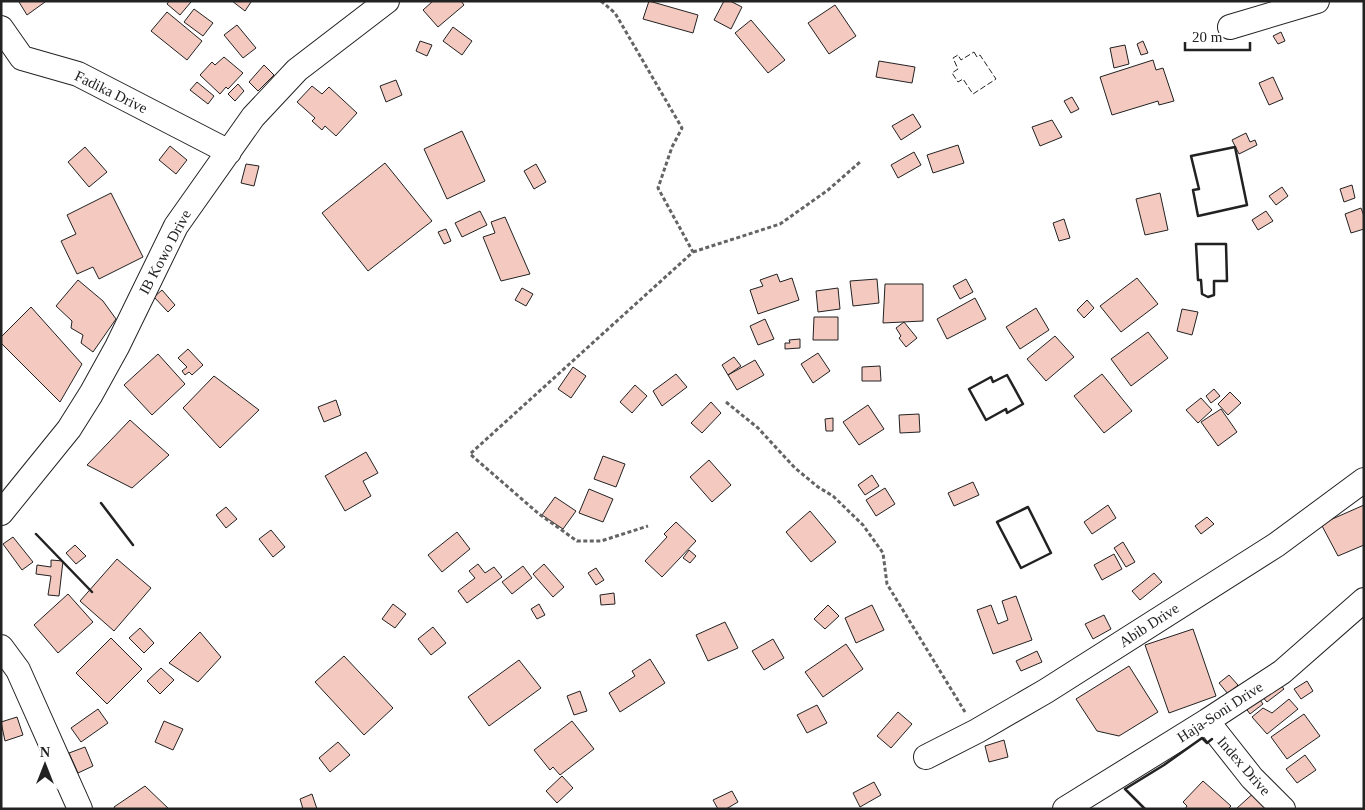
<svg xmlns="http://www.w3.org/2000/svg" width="1365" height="810" font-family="'Times New Roman',serif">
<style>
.building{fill:#f3c9c0;stroke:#222}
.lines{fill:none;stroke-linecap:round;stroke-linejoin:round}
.minor-casing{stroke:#222;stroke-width:26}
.path{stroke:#646464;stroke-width:3;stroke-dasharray:4 2.5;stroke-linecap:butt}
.minor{stroke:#fff;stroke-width:24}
.fence{stroke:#222;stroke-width:1;stroke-dasharray:6 2.5;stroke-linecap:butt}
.wall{stroke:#222;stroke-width:2.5}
.labels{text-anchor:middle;stroke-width:4;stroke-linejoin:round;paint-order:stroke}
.street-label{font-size:15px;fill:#222;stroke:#fff}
</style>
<rect width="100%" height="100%" fill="#fff"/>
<path class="building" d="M20,1H45V2L27,15L19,2Z
M169,1H190L191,2L180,15L167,4Z
M232,1H250L251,2L245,11Z
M433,1H461L464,5L438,27L423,10Z
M649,1L698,15L693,33L643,19Z
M724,1H730L742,7L731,29L714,20Z
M835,5L856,36L829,54L808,23Z
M194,9L213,23L203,36L184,22Z
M167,12L202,41L187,60L151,31Z
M751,20L785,60L768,73L735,33Z
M237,25L256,48L243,58L224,35Z
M453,27L472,41L462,55L443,41Z
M1281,32L1285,41L1278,44L1273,36Z
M420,41L432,45L427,56L416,51Z
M1143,41L1148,53L1141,55L1137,44Z
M1125,45L1129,64L1114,68L1110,48Z
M224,57L243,73L228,89L226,87L220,94L200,75L212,62L215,65Z
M1153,60L1156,70L1163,68L1174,101L1159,105L1158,101L1112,115L1100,77Z
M879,61L915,67L912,83L876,77Z
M264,65L274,75L258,91L249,82Z
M1273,77L1283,99L1269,105L1259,83Z
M396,80L402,95L386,102L380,86Z
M197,82L214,96L208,104L190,90Z
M238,84L244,91L235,101L228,94Z
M312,86L322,94L329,87L357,113L336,136L325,126L322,130L312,121L315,118L297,102Z
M1072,97L1079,109L1071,113L1064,101Z
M913,114L921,127L901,140L892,126Z
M1052,120L1062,137L1040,146L1032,127Z
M462,131L485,181L447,199L424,149Z
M1246,133L1250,142L1255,140L1257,145L1239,154L1232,140Z
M958,145L964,163L933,173L927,155Z
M170,146L187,160L176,174L159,160Z
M85,147L107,172L89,187L68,162Z
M914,152L921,165L898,178L891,165Z
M385,163L432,221L368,271L322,213Z
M246,164L259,166L254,186L241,183Z
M536,164L546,182L534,189L524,171Z
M1352,185L1355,198L1344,202L1340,189Z
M1282,187L1288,196L1276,205L1269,196Z
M111,193L143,257L99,279L93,267L77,274L61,241L76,234L67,215Z
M1160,193L1168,230L1145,235L1136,199Z
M1361,208L1364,216V229L1351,233L1345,214Z
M480,211L487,225L462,237L455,223Z
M1266,211L1273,221L1258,230L1252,220Z
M505,217L530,274L501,281L483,237L495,233L491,222Z
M1064,219L1070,238L1059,241L1053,223Z
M446,229L451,241L444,244L438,232Z
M777,274L780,282L792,278L799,300L758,314L750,290L763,286L760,280Z
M1137,278L1158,304L1121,332L1100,306Z
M877,279L879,303L853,306L850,281Z
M966,279L973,292L960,299L953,286Z
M78,280L103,301L116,319L93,352L81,343L83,335L71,328L72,321L56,306Z
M885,284H923V321L883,323Z
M522,288L533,294L526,306L515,300Z
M838,288L840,309L818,312L816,291Z
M162,290L175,305L168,312L154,297Z
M975,298L986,319L947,339L937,319Z
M1087,300L1094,308L1084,318L1077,310Z
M31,307L82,364L60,402L1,343V337Z
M1036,308L1049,330L1020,349L1006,327Z
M1182,309L1198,312L1192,335L1177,331Z
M814,317H838V340H813Z
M765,319L774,339L758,345L750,326Z
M904,322L917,338L906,347L899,338L901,336L896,328Z
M1148,332L1168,358L1131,386L1111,359Z
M1055,336L1074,357L1046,381L1027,359Z
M800,339V348L785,349V343H790L789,340Z
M188,349L203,365L192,375L189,372L185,375L182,371L187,367L178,358Z
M818,353L830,371L813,383L801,364Z
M158,354L185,384L152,415L124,385Z
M734,357L741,366L728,375L722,365Z
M755,360L764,375L737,390L728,375Z
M880,366L881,381H862V367Z
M573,367L586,376L571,398L558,389Z
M676,374L687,387L662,406L653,391Z
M1102,374L1132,411L1104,433L1074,396Z
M214,376L259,410L220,448L183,408Z
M635,385L647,396L632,413L620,402Z
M1214,389L1220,396L1211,403L1206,396Z
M1230,392L1241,403L1228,415L1218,404Z
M1201,398L1212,410L1198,423L1186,410Z
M336,400L341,415L324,422L318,407Z
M711,402L721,413L702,433L691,423Z
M868,405L884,429L859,445L843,422Z
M1221,409L1237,432L1218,446L1201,422Z
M919,414L920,432L900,433L899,415Z
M833,418V431H826L825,419Z
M130,420L169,455L132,488L87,465Z
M366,452L378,473L363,481L371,496L345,511L325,476Z
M603,456L625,464L616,487L594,479Z
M709,460L731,485L712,502L690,477Z
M872,475L879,486L865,495L858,485Z
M973,482L979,495L954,506L948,493Z
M885,488L895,504L876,516L866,500Z
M589,489L613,499L603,522L579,513Z
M555,497L576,511L563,529L542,515Z
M1108,505L1116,518L1092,534L1084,522Z
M1364,505V545L1338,556L1321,524Z
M226,507L237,519L226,528L216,515Z
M810,511L836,542L811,562L786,532Z
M1207,517L1214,524L1201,534L1195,526Z
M676,522L696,541L662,577L645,561L667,537L664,534Z
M271,530L285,547L273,557L259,539Z
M457,532L470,549L442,572L428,555Z
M13,537L33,562L22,570L3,544Z
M1123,542L1135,562L1126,567L1114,548Z
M75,545L86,556L76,564L66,553Z
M689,550L696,556L690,563L683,558Z
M1114,554L1122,569L1102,580L1094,565Z
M117,559L151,588L114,631L80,601Z
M51,560L63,561L59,596L48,595L51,576L36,574L37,565L51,567Z
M478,564L485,573L494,567L502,577L467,603L458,591L475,578L469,571Z
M544,564L564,587L553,597L533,574Z
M523,566L532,578L512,594L502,582Z
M596,568L604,580L596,585L588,573Z
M1154,573L1162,582L1140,600L1132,591Z
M614,593L615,604L601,605L600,595Z
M68,594L93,622L58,653L34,625Z
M1016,596L1032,640L993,654L977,610L991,605L998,624L1008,620L1002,601Z
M393,604L406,614L395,628L382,619Z
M539,604L545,615L537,619L531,609Z
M828,605L839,616L825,629L814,619Z
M872,605L884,630L856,643L845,618Z
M1104,615L1111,629L1093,639L1085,624Z
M725,622L738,648L708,661L696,635Z
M433,627L446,643L431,655L418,639Z
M140,628L154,643L144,653L129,638Z
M1193,629L1216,696L1169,713L1145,645Z
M200,632L221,657L198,682L169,663Z
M111,638L142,669L107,704L76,673Z
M773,639L784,658L764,670L752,651Z
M846,644L863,669L823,697L805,672Z
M1037,651L1042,662L1021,671L1016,661Z
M344,656L393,708L364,735L315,682Z
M650,659L665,683L620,712L609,693L635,676L632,671Z
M519,660L541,688L489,726L468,697Z
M1129,666L1158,712L1119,736L1097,731L1076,699Z
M161,668L174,680L160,694L147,681Z
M1229,675L1238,685L1228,694L1219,683Z
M1277,680L1284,689L1267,702L1260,694Z
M1307,681L1313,691L1301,699L1294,689Z
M580,691L587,711L574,715L567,696Z
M1258,697L1263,704L1250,714L1245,707Z
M1289,699L1298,709L1267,734L1252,717L1263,708L1272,713Z
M817,705L827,723L807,733L797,715Z
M98,709L108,723L81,742L71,728Z
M898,712L912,724L891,748L877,736Z
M1304,714L1320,736L1287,759L1271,737Z
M17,717L23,735L5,741L1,722Z
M164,721L183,729L173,750L155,742Z
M572,721L594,749L560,775L553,767L550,770L534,750Z
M1004,740L1008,757L989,762L985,746Z
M338,742L350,755L330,772L319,758Z
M85,747L93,766L78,773L69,753Z
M1305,755L1316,770L1297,783L1286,769Z
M562,776L573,788L557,803L546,791Z
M1203,781L1231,806L1228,809H1185L1187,806L1183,802Z
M874,782L881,795L860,807L853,793Z
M145,786L169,809H115L114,807Z
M1257,790L1266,809H1236Z
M732,791L738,802L726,809H718L713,800Z
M312,794L317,809H303L300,799Z"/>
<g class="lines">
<g class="minor-casing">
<path id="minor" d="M1230,27L1317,1
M1,28L22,58L78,74L229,152
M1,513L69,429L91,394L117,347L176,226L253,117L297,70L387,1
M1,647L18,670L80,809
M1207,721L1252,778L1283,809
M926,757L977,731L1046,691L1276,545L1364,480
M1065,809L1207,721L1282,672L1364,600"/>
</g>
<path class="path" d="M601,1L615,13L682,128L672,147L658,188L693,252L470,454L539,514L577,541H601L648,526
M693,252L780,224L828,190L860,162
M726,402L758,428L795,468L818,487L833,496L863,525L883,553L887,584L965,712"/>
<use href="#minor" class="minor"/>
<path class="fence" d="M974,52L977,57L980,55L996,79L973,94L963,79L958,82L952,73L958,69L953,58L958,55L961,60Z"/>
<path class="wall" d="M1235,147L1247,205L1198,216L1193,190L1199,189L1191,156Z
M1196,244H1226L1227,281H1214V295L1208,297L1202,294L1201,280H1198Z
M1007,375L1023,404L1007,413L1006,409L986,420L969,389L991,377L993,382Z
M101,503L133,545
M1028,507L1051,553L1021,568L997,522Z
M36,534L92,592
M1145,809L1125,789L1164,765L1202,738L1207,743L1212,739"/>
</g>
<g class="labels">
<g class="street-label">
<text transform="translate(111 92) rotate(26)" y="5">Fadika Drive</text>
<text transform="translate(165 252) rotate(-62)" y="5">IB Kowo Drive</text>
<text transform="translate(1149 625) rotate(-33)" y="5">Abib Drive</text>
<text transform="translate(1220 712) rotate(-33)" y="5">Haja-Soni Drive</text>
<text transform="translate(1244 766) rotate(49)" y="5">Index Drive</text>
</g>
</g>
<rect width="1365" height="810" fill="none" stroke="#222222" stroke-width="5"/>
<g transform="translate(45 765)" stroke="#ffffff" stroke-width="4" paint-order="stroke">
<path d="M0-4L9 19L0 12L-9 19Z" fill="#222222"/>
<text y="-8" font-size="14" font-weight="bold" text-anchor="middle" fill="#222222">N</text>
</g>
<path d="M1185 42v8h65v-8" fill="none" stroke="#222222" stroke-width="2.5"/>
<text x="1192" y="42" font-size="15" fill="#222222" stroke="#ffffff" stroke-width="4" paint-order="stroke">20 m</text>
</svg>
